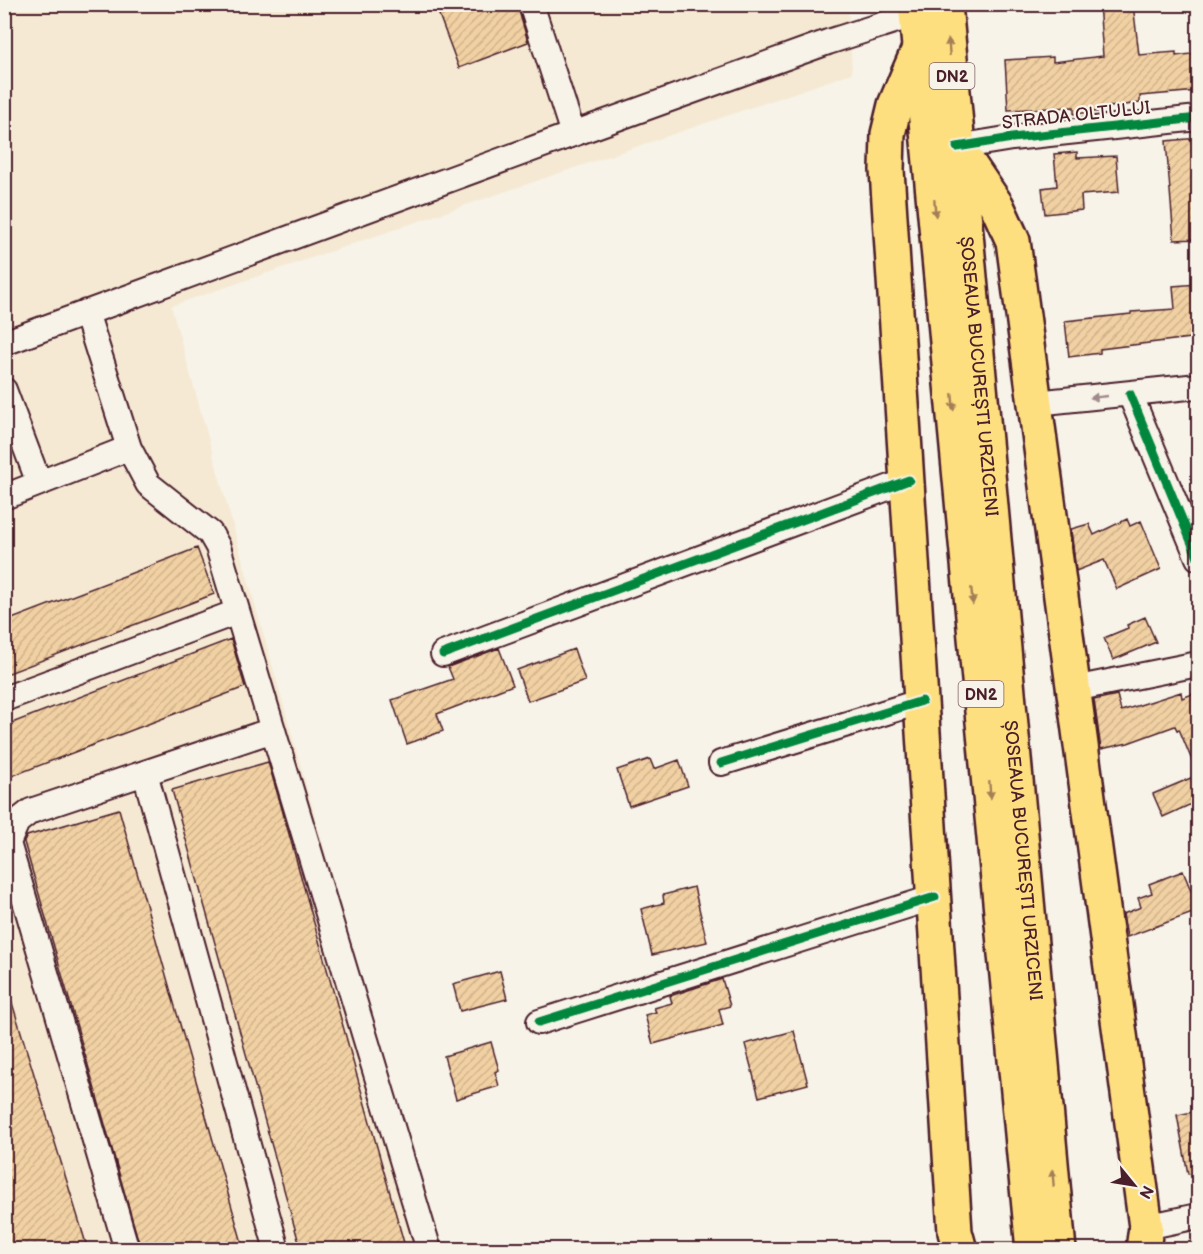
<svg xmlns="http://www.w3.org/2000/svg" width="1203" height="1254" font-family="'Balsamiq Sans',sans-serif">
<style>
.built{fill:#f5e9d3}
.building{fill:url(#building-hatch);stroke:#4a1f2b;stroke-width:1.5}
.lines{fill:none;stroke-linecap:round;stroke-linejoin:round}
.minor-casing{stroke:#4a1f2b;stroke-width:28}
.highway-casing{stroke:#4a1f2b;stroke-width:38}
.minor{stroke:#f7f3e8;stroke-width:24}
.highway{stroke:#fedf80;stroke-width:33}
.cycleway-casing{stroke:#f7f3e8;stroke-width:13}
.cycleway{stroke:#00873e;stroke-width:9}
.oneway{fill:#a47f56}
.oneway2{fill:#a0898a}
.labels{text-anchor:middle;stroke-width:4.5;stroke-linejoin:round;paint-order:stroke}
.shield{fill:#f7f3e8;stroke:#7e5f64;stroke-width:1.5}
.shield-label{font-size:16px;font-weight:bold;fill:#4a1f2b}
.street-label{font-size:18px;fill:#4a1f2b;stroke:#f7f3e8}
</style>
<defs>
<pattern id="building-hatch" width="6" height="6" patternUnits="userSpaceOnUse" patternTransform="scale(1.5)"><rect width="6" height="6" fill="#f1d1a3"/><path d="M-1 1l2-2M0 6l6-6M5 7l2-2" fill="none" stroke="#d0b38c"/></pattern>
</defs>
<rect width="100%" height="100%" fill="#f7f3e8"/>
<filter id="ink" filterUnits="userSpaceOnUse"><feTurbulence type="fractalNoise" baseFrequency=".0167" numOctaves="2"/><feDisplacementMap in="SourceGraphic" scale="12" xChannelSelector="R" yChannelSelector="G"/><feConvolveMatrix kernelMatrix="1 2 1 2 8 2 1 2 1" color-interpolation-filters="sRGB"/></filter>
<g filter="url(#ink)">
<path class="built" d="M5,5H848L852,73L171,306L437,1249L5,1250Z"/>
<path class="building" d="M435,4H517L528,42L459,68Z
M1099,4H1133L1139,55L1176,52V56L1198,53V91L1140,96V103L1102,108V111L1074,114V107L1008,110L1005,60L1053,57V62L1103,56Z
M1198,138V239L1174,240L1166,141Z
M1077,152V158L1116,156L1119,192L1081,195L1082,210L1045,214L1042,188L1057,186L1054,154Z
M1198,284V337L1100,349V353L1069,357L1065,321L1131,314V312L1175,309L1173,286Z
M1127,519L1130,526L1141,521L1161,569L1117,589L1104,560L1076,571L1071,529L1089,524L1094,535Z
M197,548L214,594L4,675V622Z
M1145,617L1156,642L1113,660L1104,638L1128,628L1127,625Z
M231,639L245,687L4,779V726Z
M499,648L513,685L437,714L443,731L407,744L392,700L453,679L448,667Z
M574,649L585,681L528,701L517,670Z
M1181,692L1182,698L1198,692V801L1163,817L1153,794L1198,775L1179,729L1177,730L1175,726L1128,743L1101,749L1094,700L1117,695L1121,711Z
M650,759L654,769L679,760L688,786L629,806L617,770Z
M268,762L280,802L406,1250H301L172,790Z
M119,809L244,1250H141L24,842L27,836Z
M1183,871L1192,893L1198,890V911L1127,937L1123,914L1141,907L1138,898L1152,893L1149,884Z
M694,887L707,942L652,955L641,909L664,903L663,895Z
M500,971L507,999L460,1011L453,984Z
M722,979L730,1006L719,1009L723,1025L653,1044L645,1015L656,1012L654,1008L672,1003L670,996Z
M4,993H9L88,1250H4Z
M794,1031L808,1084L759,1097L745,1044Z
M491,1042L499,1070L495,1072L499,1086L456,1099L444,1056Z
M1198,1111V1173L1188,1174L1177,1115Z"/>
<g class="lines">
<g class="minor-casing">
<path id="minor" d="M531,4L573,134
M957,147L1012,138L1198,118
M86,312L129,448L148,484L210,533L218,547L429,1250
M4,343L573,134L828,42L916,14
M4,390L39,483
M1130,394L1198,558
M1036,403L1198,386
M4,497L129,448
M443,654L909,480
M1074,689L1198,664
M4,699L237,612
M721,763L922,701
M145,773L277,1250
M539,1022L935,897
M1146,1227L1198,1216
M127,1250L8,843L17,822L31,811L273,730"/>
</g>
<g class="highway-casing">
<g id="highway">
<path d="M915,4L1033,1250"/>
<path id="s1" d="M945,4L1059,1250"/>
<path d="M918,51L895,105L888,134L887,170L955,1232L960,1250"/>
<path d="M958,148L997,206L1013,241L1146,1227L1143,1250"/>
</g>
</g>
<use href="#minor" class="minor"/>
<use href="#highway" class="highway"/>
<g class="cycleway-casing">
<path id="cycleway" d="M957,147L1012,138L1198,118
M1130,394L1198,558
M443,654L909,480
M721,763L922,701
M539,1022L935,897"/>
</g>
<use href="#cycleway" class="cycleway"/>
</g>
<defs><path id="oneway-solid" d="M-6-.8H1V-3.2L6.5 0L1 3.2V.8H-6Z" transform="scale(1.5)"/></defs>
<g class="oneway">
<use href="#oneway-solid" transform="translate(949 47) rotate(-95)"/>
<use href="#oneway-solid" transform="translate(935 208) rotate(85)"/>
<use href="#oneway-solid" transform="translate(953 402) rotate(85)"/>
<use href="#oneway-solid" transform="translate(972 596) rotate(85)"/>
<use href="#oneway-solid" transform="translate(990 790) rotate(85)"/>
<use href="#oneway-solid" transform="translate(1053 1178) rotate(-95)"/>
</g>
<use class="oneway2" href="#oneway-solid" transform="translate(1099 397) rotate(174)"/>
</g>
<g class="labels">
<g class="shield">
<rect x="929.5" y="63" width="45" height="26" rx="4.5"/>
<rect x="958.5" y="681" width="45" height="26" rx="4.5"/>
</g>
<g class="shield-label">
<text x="952" y="82">DN2</text>
<text x="981" y="700">DN2</text>
</g>
<g class="street-label">
<text transform="translate(1076 115) rotate(-6)" y="6">STRADA OLTULUI</text>
<text dy="6" stroke="none"><textPath href="#s1" startOffset="374">ȘOSEAUA BUCUREȘTI URZICENI</textPath></text>
<text dy="6" stroke="none"><textPath href="#s1" startOffset="860">ȘOSEAUA BUCUREȘTI URZICENI</textPath></text>
</g>
</g>
<rect width="1203" height="1254" fill="none" stroke="#f7f3e8" stroke-width="24"/>
<rect x="12" y="12" width="1179" height="1230" fill="none" stroke="#4a1f2b" stroke-width="2" filter="url(#ink)"/>
<g transform="translate(1134 1185) rotate(120)" stroke="#f7f3e8" stroke-width="4.5" paint-order="stroke">
<path d="M0-4.5L10 22L0 15L-10 22Z" fill="#4a1f2b"/>
<text y="-9" font-size="16" font-weight="bold" text-anchor="middle" fill="#4a1f2b">N</text>
</g>
</svg>
